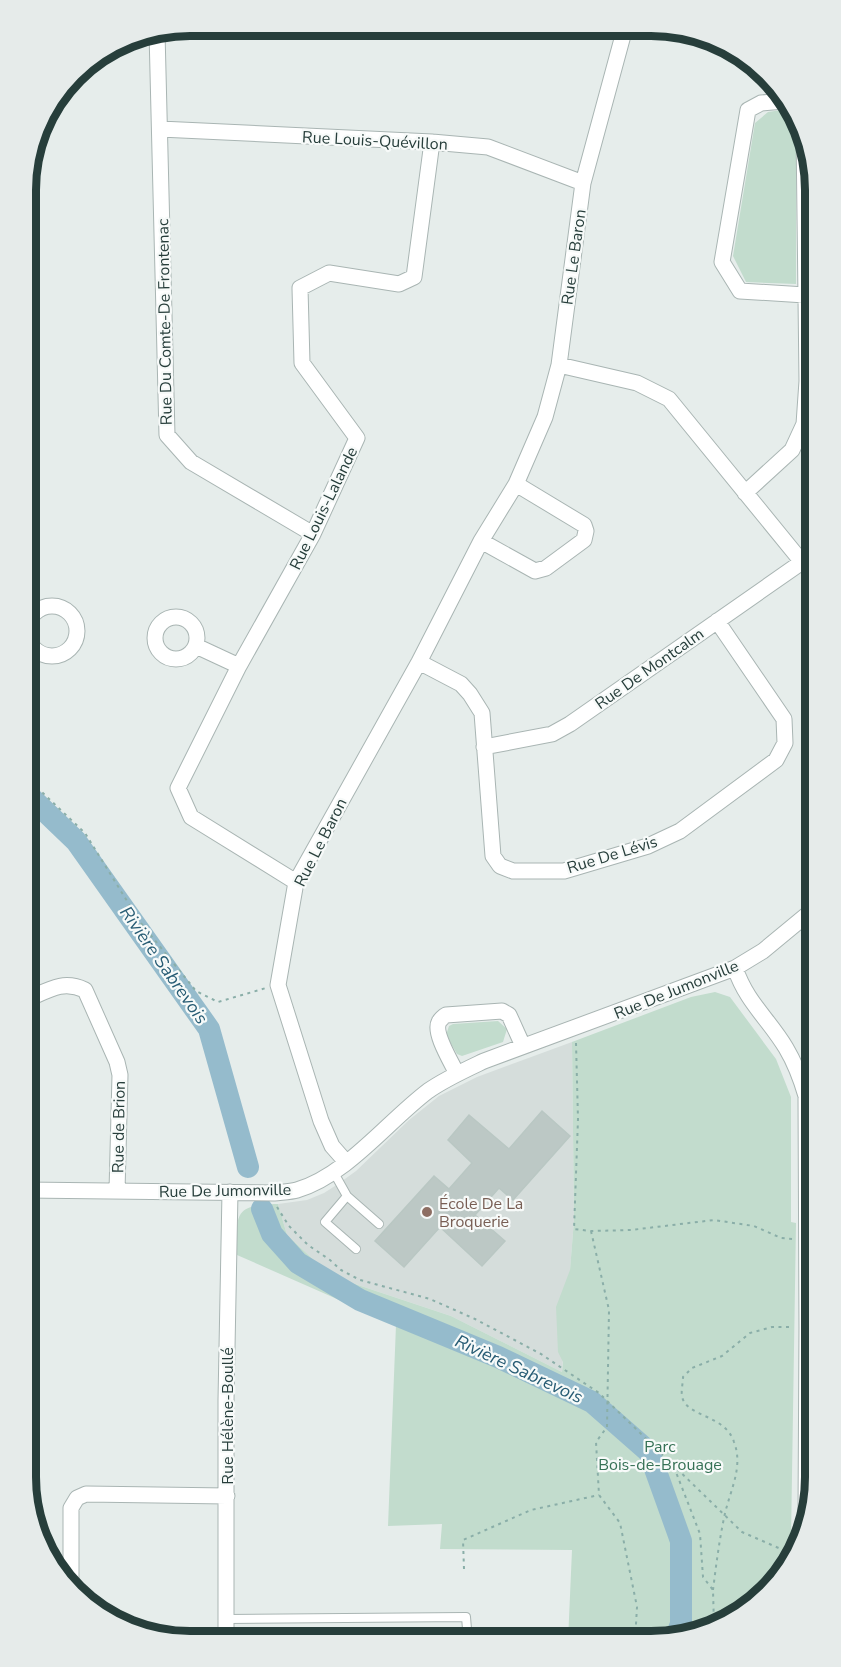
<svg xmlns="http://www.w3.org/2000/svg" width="841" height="1667" font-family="'Nunito Sans',sans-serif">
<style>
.built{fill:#d5dddb}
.green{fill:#c2dccd}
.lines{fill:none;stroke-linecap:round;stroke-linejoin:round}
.river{stroke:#95bbcc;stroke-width:22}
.building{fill:#bcc8c5;stroke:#b9c7c3;stroke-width:1.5}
.service-casing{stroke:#a9b5b3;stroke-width:10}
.minor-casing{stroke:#a9b5b3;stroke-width:17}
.path{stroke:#8aaea8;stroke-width:2;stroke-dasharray:3 4.5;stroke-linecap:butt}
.service{stroke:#fff;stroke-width:8}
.minor{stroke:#fff;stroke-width:15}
.education-dot{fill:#8d6e63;stroke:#f7faf9;stroke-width:2}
.labels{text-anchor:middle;stroke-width:4.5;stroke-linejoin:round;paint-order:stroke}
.street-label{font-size:16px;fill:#273e3b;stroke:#f7faf9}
.education-label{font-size:16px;fill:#785e54;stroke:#f7faf9;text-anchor:start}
.park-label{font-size:16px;fill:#357155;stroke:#f7faf9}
.water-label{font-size:18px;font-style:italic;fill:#275c74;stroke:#f7faf9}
.rim{fill:none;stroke:#273e3b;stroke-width:8}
</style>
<rect width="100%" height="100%" fill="#e6edeb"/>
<path class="built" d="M572,1042L574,1220L562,1372L451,1316L331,1276L287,1235L278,1204L307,1200L324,1193L338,1184L356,1171L409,1120L439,1096L477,1077Z"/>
<path class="green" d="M788,109L796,122V284L746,282L733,256L755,123L768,112Z
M715,992L730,997L776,1059L791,1097V1222L796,1223L791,1539L788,1561L781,1577L704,1633L651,1641H568L572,1550L440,1549L442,1524L388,1526L396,1325L237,1255C237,1215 232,1205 278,1204L287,1235L331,1276L451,1316L562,1372L563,1362L558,1352L556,1307L570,1270L574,1220L572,1042L691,997Z
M498,1021L507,1029L503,1042L462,1056L457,1054L446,1035L449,1026L453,1024Z"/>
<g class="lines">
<path class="river" d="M26,793L76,841L209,1029L248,1167
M262,1209L272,1234L298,1263L360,1300L498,1357L592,1402L649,1452L681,1541V1624L676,1637"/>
</g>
<path class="building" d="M542,1111L570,1136L513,1200L499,1188L475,1215L505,1241L482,1266L440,1227L404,1267L375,1241L434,1176L449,1189L472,1163L448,1140L469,1115L509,1149Z"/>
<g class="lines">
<g class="service-casing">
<path id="service" d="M333,1171L347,1196L325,1222L356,1249
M347,1196L379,1224
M227,1619L466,1617L468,1641"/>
</g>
<g class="minor-casing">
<path id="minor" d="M605,28L624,34
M157,32L167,435L191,462L313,534
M783,101L761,103L748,110L722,262L740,291L805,295
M160,129L432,142L488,147L583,183
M559,365L637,383L669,399L802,562L815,566
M745,493L792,450L804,424L807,381L804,133
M481,541L535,571L546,568L584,540L586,531L584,525L516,484
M27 631a25 25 0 1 1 50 0a25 25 0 1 1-50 0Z
M155 638a21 21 0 1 1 42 0a21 21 0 1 1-42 0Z
M196,646L239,666
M419,662L461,684L470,694L482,713L493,856L500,866L513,871H564L648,846L680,831L776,760L785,743L784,719L717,621
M484,747L552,734L570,724L802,562
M296,882L191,817L178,788L239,666L313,534L357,438L302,363L300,288L329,273L399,284L414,277L432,142
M735,968C747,1003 768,1018 786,1048C795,1063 801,1079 806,1096L807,1328L806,1513
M26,1000C47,991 62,979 85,990L117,1062L120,1075L117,1191
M457,1074C452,1063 433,1033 439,1022C440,1020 444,1016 446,1015L502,1011L509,1015L523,1046
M346,1162L332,1146L321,1121L278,985L296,882L419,662L481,541L516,484L545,417L559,365L583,183L625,28
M26,1190L274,1193C281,1192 290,1192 297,1190C347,1175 387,1122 428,1091C445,1079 465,1070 484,1061L735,968L763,951L815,908
M71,1584V1508L77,1498L86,1494L227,1496
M226,1640V1400L230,1192"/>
</g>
<path class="path" d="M26,777L85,833L140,922L196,991L218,1002L266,988
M576,1043L578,1119L574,1229L591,1231L631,1230L714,1220L754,1226L781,1238L792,1239
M277,1207L289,1226L308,1245L330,1260L341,1270L360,1280L430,1299L475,1319L541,1354L599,1393L742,1532L790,1553
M591,1231L609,1310L607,1427L596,1442L599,1495L620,1523L637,1607L635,1641
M674,1467L700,1534L703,1577L713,1590L714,1626
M464,1569L463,1540L531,1510L599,1495
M713,1590C716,1566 719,1542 724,1518C729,1492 744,1468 734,1442C725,1414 685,1417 682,1396C681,1390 683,1383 683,1377L692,1368L722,1356L750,1333L772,1327H792"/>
<use href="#service" class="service"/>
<use href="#minor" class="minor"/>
</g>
<circle class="education-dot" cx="427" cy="1212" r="6"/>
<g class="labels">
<g class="street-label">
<text transform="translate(375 140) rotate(3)" y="6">Rue Louis-Quévillon</text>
<text transform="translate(573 257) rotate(-82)" y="6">Rue Le Baron</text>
<text transform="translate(164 322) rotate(-91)" y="6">Rue Du Comte-De Frontenac</text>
<text transform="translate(323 508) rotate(-64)" y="6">Rue Louis-Lalande</text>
<text transform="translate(649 668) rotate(-35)" y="6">Rue De Montcalm</text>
<text transform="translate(320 842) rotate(-63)" y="6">Rue Le Baron</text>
<text transform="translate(612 854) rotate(-17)" y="6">Rue De Lévis</text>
<text transform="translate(676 989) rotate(-22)" y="6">Rue De Jumonville</text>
<text transform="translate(118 1127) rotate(-89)" y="6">Rue de Brion</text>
<text transform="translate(225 1190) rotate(-1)" y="6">Rue De Jumonville</text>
<text transform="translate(227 1416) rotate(-90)" y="6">Rue Hélène-Boullé</text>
</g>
<g class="education-label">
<text x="439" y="1209">École De La<tspan x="439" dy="18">Broquerie</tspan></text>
</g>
<g class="park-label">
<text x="660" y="1452">Parc<tspan x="660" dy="18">Bois-de-Brouage</tspan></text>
</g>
<g class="water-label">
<text transform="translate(164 965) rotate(55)" y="6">Rivière Sabrevois</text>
<text transform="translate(519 1369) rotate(25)" y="6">Rivière Sabrevois</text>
</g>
</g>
<path d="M0 0H841V1667H0ZM190 36H651A154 154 0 0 1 805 190V1477A154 154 0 0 1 651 1631H190A154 154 0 0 1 36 1477V190A154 154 0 0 1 190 36Z" fill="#e6ebea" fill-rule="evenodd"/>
<path class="rim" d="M190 36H651A154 154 0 0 1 805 190V1477A154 154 0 0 1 651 1631H190A154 154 0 0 1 36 1477V190A154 154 0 0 1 190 36Z"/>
</svg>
